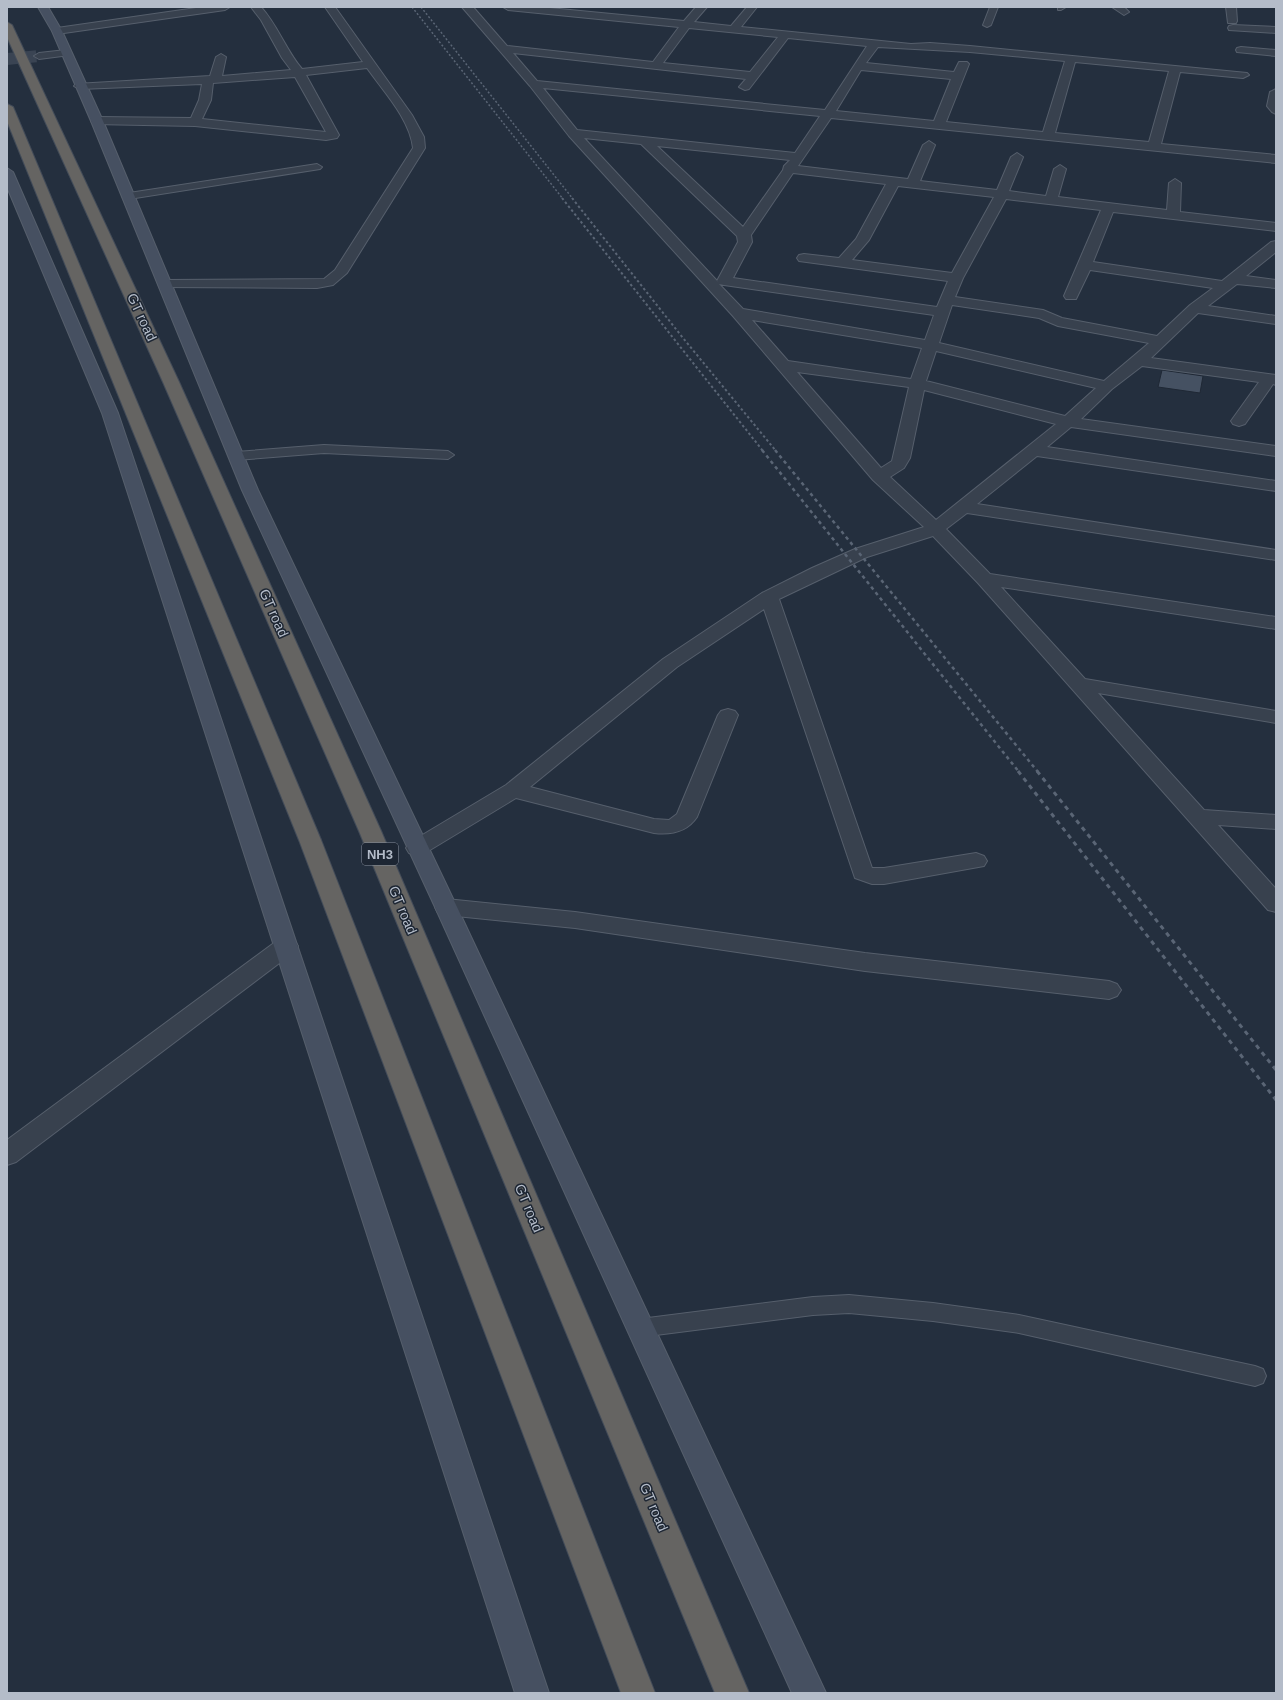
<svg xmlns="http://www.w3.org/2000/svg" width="1283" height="1700" font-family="Helvetica,sans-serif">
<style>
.building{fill:#455162;stroke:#1f2835}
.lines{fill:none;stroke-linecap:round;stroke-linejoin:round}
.minor-tunnel{stroke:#3a4453;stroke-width:12;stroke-dasharray:12 5.5;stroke-linecap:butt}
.service-casing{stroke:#565f6c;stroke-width:2}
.minor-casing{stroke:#565f6c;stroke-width:2}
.secondary-casing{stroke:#565f6c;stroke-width:2}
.trunk-casing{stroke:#434c59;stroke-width:2}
.service{fill:#38414e;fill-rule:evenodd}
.minor{fill:#38414e;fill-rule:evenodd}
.secondary{fill:#465061;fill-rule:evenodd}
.trunk{fill:#656462;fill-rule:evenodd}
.rail-far3{stroke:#5a6575;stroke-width:1.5;stroke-dasharray:2 2;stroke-linecap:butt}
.rail-far2{stroke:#5a6575;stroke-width:2;stroke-dasharray:2.5 2.5;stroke-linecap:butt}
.rail-far1{stroke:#5a6575;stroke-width:2.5;stroke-dasharray:3.5 3.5;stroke-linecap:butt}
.rail{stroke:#5a6575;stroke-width:3;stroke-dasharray:4.5 4.5;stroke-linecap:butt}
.labels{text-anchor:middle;stroke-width:3;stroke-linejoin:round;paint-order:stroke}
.shield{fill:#1d2633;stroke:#878f9c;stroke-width:1}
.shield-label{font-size:13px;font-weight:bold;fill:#b4bcc9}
.street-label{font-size:14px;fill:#b4bcc9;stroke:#1d2633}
</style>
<rect width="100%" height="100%" fill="#242f3e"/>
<path class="building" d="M1162,370L1203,376L1200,393L1158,387Z"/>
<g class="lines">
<path class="minor-tunnel" d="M7,59L39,56"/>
<g class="service-casing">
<path id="service" d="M990,7H998L991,25L987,27L983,25Z
M1058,7H1066L1061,10H1058Z
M317,164L322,167L320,169L129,199L124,196L129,193Z
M324,445L448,451L454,455L448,459L324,453L236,460L230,456L236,452Z
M849,1295L933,1303L1019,1315L1255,1366L1263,1369L1266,1376L1263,1383L1255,1386L1019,1333L933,1321L849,1313L813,1315L640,1337L633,1335L630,1328L633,1321L640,1319L813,1297Z"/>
</g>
<g class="minor-casing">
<path id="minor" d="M203,7H230L225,10L57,34L52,31L57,28Z
M251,7H261C278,26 286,50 302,69L363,62L325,7H335L412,115L424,137L425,148L347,273L333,285L317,288L160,287L158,284L160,281L165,280L324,279L335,270L413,148C410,119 383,91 367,68L306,75L339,135L337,138L326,140L195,126L93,124L91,121L97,117L191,118L199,100L202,84L80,89L74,86L76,84L210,76L216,57L221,54L226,57L222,76L291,70L282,58L261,20ZM295,77L326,132L202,119L211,100L213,83Z
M462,7H473L507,46L653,62L679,27L508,10L503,7H539L684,21L696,7H707L694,22L731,26L747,7H757L741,27L911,44L930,43L970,46L1247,73L1249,75L1243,78L1180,72L1161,144L1276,155V163L831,118L798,166L908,179L923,145L929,141L935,145L920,181L997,190L1011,157L1017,153L1023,157L1009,191L1046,196L1054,169L1060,165L1066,169L1058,197L1167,210L1169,183L1175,179L1181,183L1180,212L1276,223V231L1113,212L1093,262L1222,281L1271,242L1276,241V252L1246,276L1276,280V288L1237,284L1208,306L1276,316V324L1198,313L1151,358L1276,375V385L1273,384L1245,424L1239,426L1233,424L1231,421L1259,382L1142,366L1112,389L1081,419L1276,446V456L1071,427L1047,447L1276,481V491L1037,456L977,504L1276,550V560L967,513L946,529L990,574L1276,617V629L1001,587L1085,679L1276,711V723L1098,693L1204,810L1276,815V829L1218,825L1276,889V912L1268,910L978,583L933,536L867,557L779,599L872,868H884L976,853L984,856L987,861L984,866L884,884H872L855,878L764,609L677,667L530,787L654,819L669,820L677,814L718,715L721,711L728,709L735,711L738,715L697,817C687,832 671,835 654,833L516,798L425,853L417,855L409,853L406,848L409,843L506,785L663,659L762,593L812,568L855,549L924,527L873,480L733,316L569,136L530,86ZM689,28L778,37L750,72L663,63ZM788,38L867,46L825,110L537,81L513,53L746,79L739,87L745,90L749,89ZM878,47L970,52L1065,61L1043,132L946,122L969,64L967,62H959L954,72L866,63ZM1075,62L1169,71L1149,142L1055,133ZM861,70L951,79L934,121L836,111ZM543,88L820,116L795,153L577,130ZM584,138L641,144L737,236L738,242L717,281L719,283ZM657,146L790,160L784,166L783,170L743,227ZM793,173L886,184L856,239L839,258L804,254L799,255L797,258L799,261L948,281L937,307L733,278L752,242L751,235ZM898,186L994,197L952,273L852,260L869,240ZM1006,199L1101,210L1064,296L1066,299H1076L1090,270L1213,288L1190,305L1157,336L1062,318L1043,310L955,297L963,278ZM719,284L724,285L934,315L925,340L743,309ZM952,305L1039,318L1058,326L1149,343L1104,381L939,343ZM752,320L922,348L911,379L788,361ZM936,351L1096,388L1065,416L926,381ZM797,372L909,387L892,461L881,468ZM924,390L1056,424L936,520L890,477L904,468L910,458Z
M1112,7H1124L1129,12L1124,15Z
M1226,7H1236L1237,21L1236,23H1228Z
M1233,25L1276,27V33L1229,30L1228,28L1229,26Z
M1241,47L1276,50V56L1237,52L1236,50L1237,48Z
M66,50L70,51L71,53L70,55L39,59L34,56L39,53Z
M1276,89V114L1272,112L1267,106L1270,92Z
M446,899L575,912L865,953L1109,981L1117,984L1121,990L1117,996L1109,999L865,971L575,928L446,915L438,913L435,907L438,901Z
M286,938L294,940L298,946L294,952L16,1162L7,1165V1140L278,940Z"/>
</g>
<g class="secondary-casing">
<path id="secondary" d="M38,7H48L62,31L103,121L258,490L457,907L826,1693H792L435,907L242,490L91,121L52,31Z
M7,168L13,172L118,413L549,1693H515L102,413L7,187Z"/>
</g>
<g class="trunk-casing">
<path id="trunk" d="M7,22L12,25L179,382L381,831L749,1693H715L359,831L163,382L7,37Z
M7,104L13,107L321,840L655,1693H621L299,840L7,121Z"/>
</g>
<use href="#service" class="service"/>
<use href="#minor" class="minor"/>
<use href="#secondary" class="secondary"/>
<use href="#trunk" class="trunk"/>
<path class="rail-far3" d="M412,7L563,199
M421,7L573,199"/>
<path class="rail-far2" d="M562,198L763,451
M572,198L683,338L776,451"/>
<path class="rail-far1" d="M762,450L1019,772
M775,450L1038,772"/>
<path class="rail" d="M1018,771L1276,1100
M1037,771L1276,1070"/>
</g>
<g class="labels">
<rect class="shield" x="362" y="843" width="36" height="22" rx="3"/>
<g class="shield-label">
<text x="380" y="859">NH3</text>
</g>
<g class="street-label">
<text transform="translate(142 317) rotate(65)" y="5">GT road</text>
<text transform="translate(274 613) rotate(66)" y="5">GT road</text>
<text transform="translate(403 910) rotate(67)" y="5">GT road</text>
<text transform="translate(529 1208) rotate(67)" y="5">GT road</text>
<text transform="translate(654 1507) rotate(67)" y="5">GT road</text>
</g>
</g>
<rect width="1283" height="1700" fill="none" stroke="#b4bcc9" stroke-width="16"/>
</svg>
